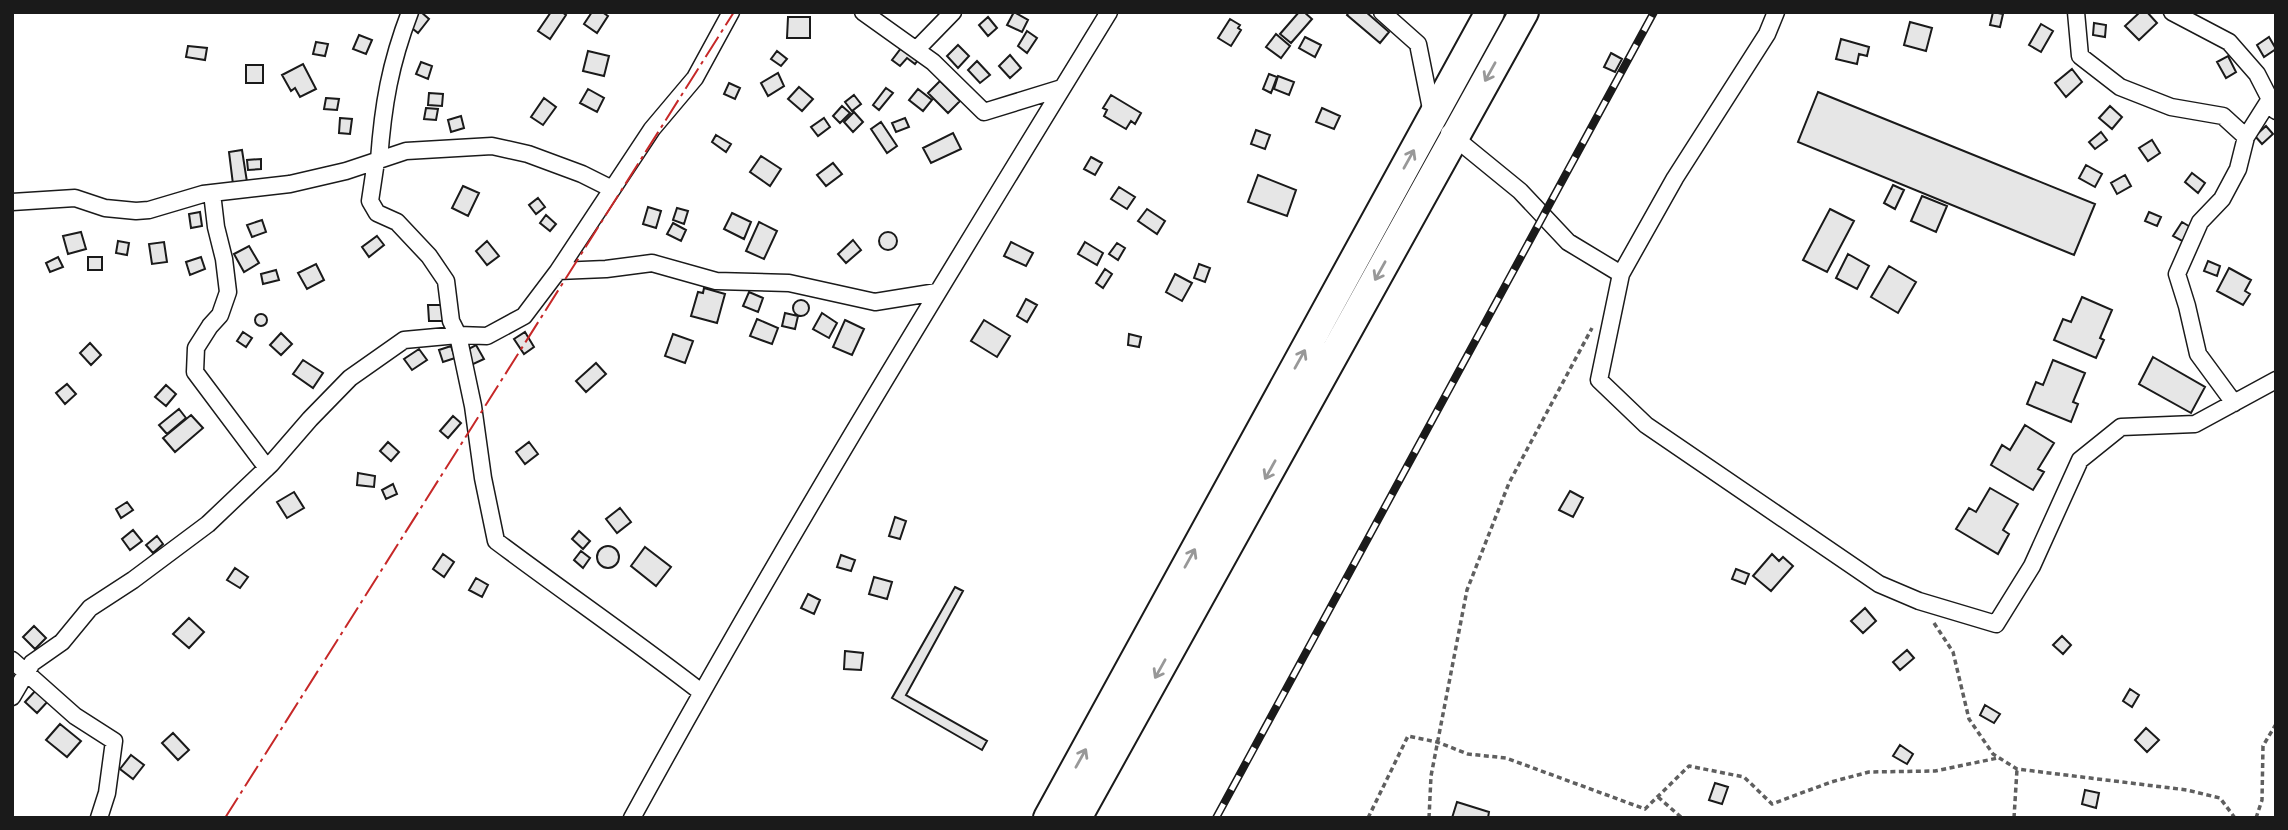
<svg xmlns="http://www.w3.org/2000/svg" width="2288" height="830" font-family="Poppins,sans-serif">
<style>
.building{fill:#e6e6e6;stroke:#1a1a1a;stroke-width:2}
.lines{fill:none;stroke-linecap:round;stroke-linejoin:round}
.minor-casing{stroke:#1a1a1a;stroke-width:19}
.trunk-casing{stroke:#1a1a1a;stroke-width:32}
.path{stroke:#5f5f5f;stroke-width:3.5;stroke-dasharray:5 3.5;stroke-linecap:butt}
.minor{stroke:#fff;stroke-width:16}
.trunk{stroke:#fff;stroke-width:28}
.rail-casing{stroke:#1a1a1a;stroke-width:8}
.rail{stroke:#fff;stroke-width:5;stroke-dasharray:16;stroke-linecap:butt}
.power{stroke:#c62828;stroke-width:2;stroke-dasharray:24 5 3.5 5;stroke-linecap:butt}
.oneway{stroke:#989898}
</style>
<rect width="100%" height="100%" fill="#fff"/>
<path class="building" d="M416,12H421L429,19L418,33L407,24Z
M551,12H562L566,15L550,39L538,31Z
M592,12H602L608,16L597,33L584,24Z
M1014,12L1028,20L1022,32L1007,25Z
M1299,12H1304L1312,19L1291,43L1280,34Z
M1349,12H1366L1389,32L1380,43L1347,15Z
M1993,12L2003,14L2000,27L1990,25Z
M2140,12H2147L2157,23L2139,40L2125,26Z
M788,17H810V38H787Z
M988,17L997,28L988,36L979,25Z
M1230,19L1240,25L1238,28L1241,30L1231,46L1218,38Z
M1910,22L1932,28L1926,51L1904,45Z
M2094,23L2106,25L2105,37L2093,35Z
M2041,24L2053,31L2041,52L2029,45Z
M1027,31L1037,38L1027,53L1018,46Z
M1276,34L1290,46L1281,58L1266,47Z
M359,35L372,40L366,54L353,49Z
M1305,37L1321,45L1315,57L1299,48Z
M2269,37L2276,49L2264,57L2257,45Z
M1841,39L1869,47L1867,56L1859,54L1857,64L1836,59Z
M316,42L328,44L325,56L313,54Z
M905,43L921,56L915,64L907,58L900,66L892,60Z
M958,45L969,56L958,68L947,56Z
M188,46L207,48L205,60L186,57Z
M588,51L609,56L604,76L583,71Z
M777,51L787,59L781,66L771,59Z
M1611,53L1622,59L1615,72L1604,67Z
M1010,55L1021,68L1010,78L999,66Z
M2228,56L2236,72L2226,78L2217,62Z
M977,61L990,75L980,83L968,70Z
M421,62L432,66L428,79L416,74Z
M303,64L316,89L300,97L295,88L291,91L282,75Z
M246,65H263V83H246Z
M2072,69L2082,82L2066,97L2055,83Z
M778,73L784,86L768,96L761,83Z
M1269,74L1277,77L1271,93L1263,89Z
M1278,76L1294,82L1289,95L1274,89Z
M940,81L960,101L948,113L928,93Z
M729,83L740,88L735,99L724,94Z
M799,87L813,99L802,111L788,99Z
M886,88L893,93L879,110L873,105Z
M588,89L604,98L597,112L580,103Z
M918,89L932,100L923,111L909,100Z
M1818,92L2095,204L2074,255L1798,142Z
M429,93L443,94L442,106L428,105Z
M854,95L861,104L852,111L845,102Z
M1111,95L1141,113L1135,124L1131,121L1126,129L1104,116L1107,110L1103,108Z
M326,98L339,99L337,110L324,109Z
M544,98L556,107L543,125L531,117Z
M842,106L850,113L840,123L833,116Z
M2110,106L2122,117L2112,129L2099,118Z
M426,108L438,109L436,120L424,119Z
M1322,108L1340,116L1334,129L1316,122Z
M854,112L863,122L853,132L844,122Z
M461,116L464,128L451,132L448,120Z
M340,118L352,119L350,134L339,133Z
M824,118L830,127L818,136L811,127Z
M905,118L909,127L896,132L892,123Z
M881,122L897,146L887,153L871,129Z
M2266,126L2273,134L2262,144L2255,136Z
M1256,130L1270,135L1265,149L1251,144Z
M2101,132L2107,140L2095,149L2089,142Z
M953,133L961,149L931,163L923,148Z
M716,135L731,144L726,152L712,142Z
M2152,140L2160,153L2148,161L2139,148Z
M242,150L247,182L233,184L229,152Z
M761,156L781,169L770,186L750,172Z
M1091,157L1102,163L1095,175L1084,169Z
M261,159V169L248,170L247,160Z
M833,163L842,174L826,186L817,175Z
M2086,165L2102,174L2095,187L2079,178Z
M2192,173L2205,183L2198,193L2185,182Z
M1258,175L1296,190L1287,216L1248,202Z
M2125,175L2131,186L2117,194L2111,183Z
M1893,185L1904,190L1895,209L1884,203Z
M463,186L479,193L468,216L452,208Z
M1119,187L1135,197L1127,209L1111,199Z
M1922,196L1947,206L1936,232L1911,221Z
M538,198L545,207L536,214L529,205Z
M648,207L661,211L656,228L643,224Z
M677,208L688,211L684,224L673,220Z
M1147,209L1165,221L1157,234L1138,221Z
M1830,209L1854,221L1827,272L1803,260Z
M200,212L202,226L191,228L189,214Z
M2149,212L2161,217L2157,226L2145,221Z
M732,213L751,222L744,239L724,229Z
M546,215L556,224L550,231L540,223Z
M262,220L266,232L252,237L247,225Z
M759,222L777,231L764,259L746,251Z
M2182,222L2192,228L2184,242L2173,236Z
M673,223L686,230L681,241L667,234Z
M81,232L86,249L68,254L63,236Z
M879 241a9 9 0 1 1 18 0a9 9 0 1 1-18 0Z
M377,236L384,245L369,257L362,247Z
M853,240L861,250L846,263L838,254Z
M118,241L129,243L127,255L116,253Z
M487,241L499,256L487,265L476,251Z
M164,242L167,262L152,264L149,244Z
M1011,242L1033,253L1026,266L1004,256Z
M1085,242L1103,253L1097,265L1078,254Z
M1117,243L1125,248L1118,260L1109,254Z
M249,246L259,263L244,272L234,254Z
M1848,254L1869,266L1857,289L1836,278Z
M58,257L63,267L50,272L46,263Z
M88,257H102V270H88Z
M201,257L205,269L190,275L186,262Z
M2208,261L2220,266L2217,276L2204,271Z
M316,264L324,280L307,289L298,273Z
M1199,264L1210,268L1205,282L1194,278Z
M1889,266L1916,282L1898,313L1871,297Z
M2229,268L2251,280L2245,291L2250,294L2243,305L2217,291Z
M1105,269L1112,274L1103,288L1096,283Z
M276,270L279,280L263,284L261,274Z
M1175,274L1192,283L1182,301L1166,292Z
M704,288L725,294L717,323L691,316L698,292L703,293Z
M749,292L763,298L758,312L743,306Z
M2082,297L2112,310L2100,338L2104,340L2096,358L2054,340L2063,319L2071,322Z
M1026,299L1037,305L1027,322L1017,316Z
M793 308a8 8 0 1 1 16 0a8 8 0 1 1-16 0Z
M428,305H445L446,321H429Z
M785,313L798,316L795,329L782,326Z
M822,313L837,323L829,338L813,329Z
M255 320a6 6 0 1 1 12 0a6 6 0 1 1-12 0Z
M757,319L778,328L772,344L750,336Z
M845,320L864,329L852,355L833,347Z
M984,320L1010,336L997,357L971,341Z
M243,332L252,338L246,347L237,341Z
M525,332L534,347L524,354L514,339Z
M281,333L292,344L281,355L270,345Z
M673,334L693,341L685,363L665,356Z
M1129,334L1141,337L1139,347L1128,345Z
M90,343L101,355L91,365L80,353Z
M476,345L484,359L469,366L463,352Z
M451,346L455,358L443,362L439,350Z
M419,349L427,360L412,370L404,359Z
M2153,357L2205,387L2191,413L2139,384Z
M303,360L323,373L313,388L293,374Z
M2053,360L2085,373L2073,402L2078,404L2071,422L2027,404L2036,382L2043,385Z
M596,363L606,374L586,392L576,381Z
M67,384L76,394L65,404L56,393Z
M166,385L176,394L166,406L155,397Z
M179,409L186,418L167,434L159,425Z
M191,415L203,428L175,452L163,438Z
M453,416L461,423L448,438L440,431Z
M2025,425L2054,443L2038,469L2044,472L2033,490L1991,465L2002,445L2010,450Z
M388,442L399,452L391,461L380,451Z
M529,442L538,454L525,464L516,452Z
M358,473L375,476L374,487L357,485Z
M393,484L397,494L386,499L382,490Z
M1990,488L2018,504L2003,530L2009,534L1998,554L1956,529L1969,508L1976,512Z
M1570,491L1583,498L1573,517L1559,510Z
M294,492L304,508L287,518L277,502Z
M127,502L133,510L121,518L116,509Z
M620,508L631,522L617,533L606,519Z
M895,517L906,521L900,539L889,536Z
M133,530L142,541L130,550L122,539Z
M579,531L590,541L583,549L572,539Z
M157,536L163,544L153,553L146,545Z
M597 557a11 11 0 1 1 22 0a11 11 0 1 1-22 0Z
M645,547L671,567L656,586L631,566Z
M581,551L590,558L583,568L574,560Z
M443,554L454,562L444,577L433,569Z
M1772,554L1779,561L1783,557L1793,566L1771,591L1753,576Z
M841,555L855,560L851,571L837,567Z
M235,568L248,577L240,588L227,580Z
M1736,569L1749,574L1745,584L1732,579Z
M874,577L892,582L887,599L869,594Z
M476,578L488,585L482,597L469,590Z
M955,587L963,591L906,695L987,741L982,750L892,698Z
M808,594L820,600L814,614L801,608Z
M1865,608L1876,621L1863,633L1851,621Z
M189,618L204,632L189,648L173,634Z
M34,626L46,638L35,649L23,637Z
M2062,636L2071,645L2063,654L2053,645Z
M1907,650L1914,658L1900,670L1893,662Z
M845,651L863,653L861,670L844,669Z
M37,689L49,700L37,713L25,702Z
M2130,689L2139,695L2132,707L2123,701Z
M1985,705L2000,714L1994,723L1980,715Z
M60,724L81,741L67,757L46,740Z
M2146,728L2159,740L2147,752L2135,740Z
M173,733L189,750L178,760L162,743Z
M1900,745L1913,754L1907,764L1893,756Z
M131,755L144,765L133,779L120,769Z
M1715,783L1728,787L1722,804L1709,800Z
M2085,790L2099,793L2096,808L2082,804Z
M1457,802L1489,812L1488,818H1452Z"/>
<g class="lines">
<g class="minor-casing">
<path id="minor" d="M863,12L933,62L984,112L1062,88
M1382,12L1418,44L1432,114
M1776,12L1767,34L1675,178L1621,274L1599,380L1646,425L1879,584L1919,601L1996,624L2032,566L2080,460L2121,427L2195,424L2276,380
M2076,12L2080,56L2120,87L2171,107L2223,116L2246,137L2238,169L2222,199L2200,222L2177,274L2187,306L2198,354L2234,403
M2172,12L2229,42L2257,74L2276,111
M916,50L953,12
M1449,133L1520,191L1568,242L1621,274
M2246,137L2270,99
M379,160C383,105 390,64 410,12
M376,161L370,201L377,213L397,222L429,256L446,281L451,321L458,335L473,406L483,478L496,541C564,592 634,640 701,692
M212,193L216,227L224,259L228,292L220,315L210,326L196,348L195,372L267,468
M12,202L75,198L105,208L136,211L149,210L203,194L290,184L346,171L406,151L492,146L528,154L582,174L612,189
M558,271L652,129L695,78L731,12
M12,660L75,716L114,741L107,793L99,818
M12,697L32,663L62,642L90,608L133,580L208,524L271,464L310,419L350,378L404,340L458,335L487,336L524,316L558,271L606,269L652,263L716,281L789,283L875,302L937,292
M632,818C782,544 946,278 1109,12"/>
</g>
<g class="trunk-casing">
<path id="trunk" d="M1048,818L1490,12
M1077,818L1524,12"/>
</g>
<path class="path" d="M1934,623L1953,652L1969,719L1993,754L2017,769L2187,790L2220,798L2235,818
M1658,797L1682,818
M1368,818L1408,736L1437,742L1468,754L1506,758L1645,809L1689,766L1744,777L1772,804L1831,782L1869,772L1935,771L1998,758
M1429,818L1431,776L1467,590L1509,483L1592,328
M2014,818L2017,769
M2256,818L2262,800L2263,746L2276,724"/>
<use href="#minor" class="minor"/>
<use href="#trunk" class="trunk"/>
<g class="rail-casing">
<path id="rail" d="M1216,818L1654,12"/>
</g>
<use href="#rail" class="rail"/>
<path class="power" d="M225,818L734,12"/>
</g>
<defs><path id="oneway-shaft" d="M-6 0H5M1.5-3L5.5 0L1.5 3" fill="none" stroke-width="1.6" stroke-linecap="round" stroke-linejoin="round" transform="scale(1.75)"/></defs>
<g class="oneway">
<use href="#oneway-shaft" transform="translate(1490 72) rotate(119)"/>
<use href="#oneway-shaft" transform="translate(1409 159) rotate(-61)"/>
<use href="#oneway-shaft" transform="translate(1380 271) rotate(119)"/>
<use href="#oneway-shaft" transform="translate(1300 359) rotate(-61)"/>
<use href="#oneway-shaft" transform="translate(1270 470) rotate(119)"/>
<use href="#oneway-shaft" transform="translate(1190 558) rotate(-61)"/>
<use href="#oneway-shaft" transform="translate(1160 669) rotate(119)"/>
<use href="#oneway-shaft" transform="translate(1081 758) rotate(-61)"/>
</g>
<rect width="2288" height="830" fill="none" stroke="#1a1a1a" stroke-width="28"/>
</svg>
